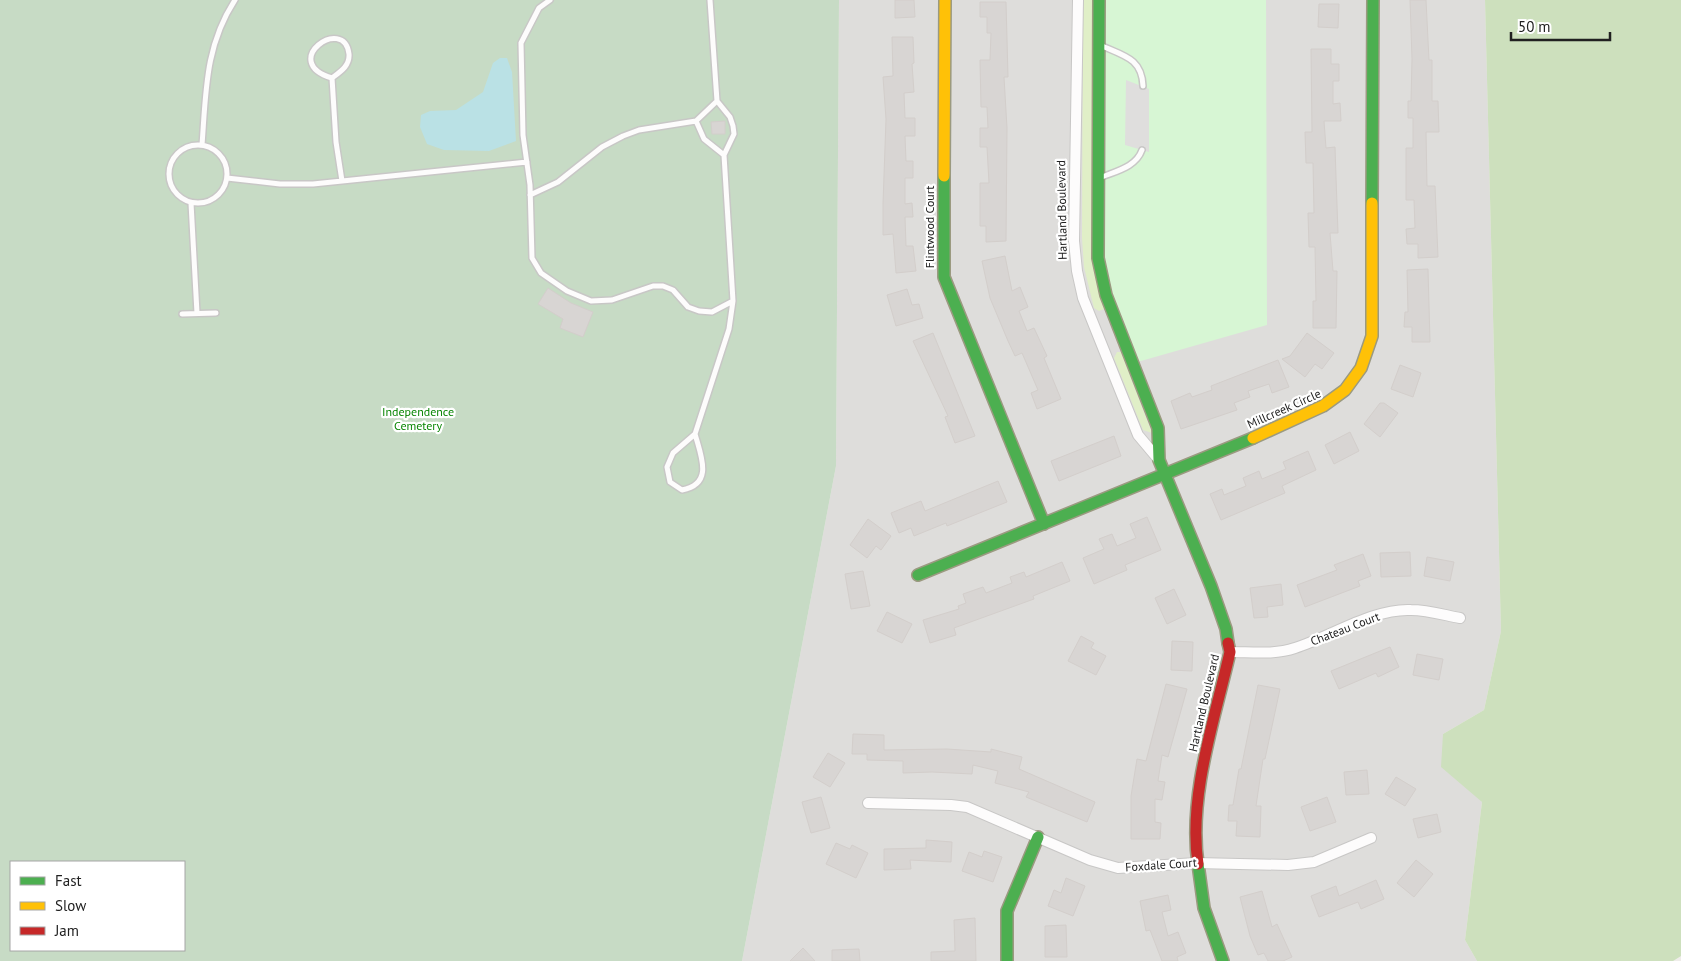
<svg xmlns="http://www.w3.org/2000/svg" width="1681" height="961" font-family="'PT Sans',sans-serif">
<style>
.residential{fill:#dedddb}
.grass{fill:#e0efc7}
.forest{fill:#cde0bd}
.cemetery{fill:#c7dbc5;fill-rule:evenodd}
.park{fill:#d7f6d4}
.parking{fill:#dfdedd}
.water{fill:#bae1e5}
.building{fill:#d8d5d3;stroke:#d3cecb}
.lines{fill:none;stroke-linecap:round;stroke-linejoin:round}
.lane-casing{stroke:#c8c7c6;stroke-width:8}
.street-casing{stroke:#c8c7c6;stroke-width:12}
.fast-casing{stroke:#9b9a80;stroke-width:14}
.slow-casing{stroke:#9b9a80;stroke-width:14}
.jam-casing{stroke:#9b9a80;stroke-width:14}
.lane{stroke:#fdfcfc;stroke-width:5}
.street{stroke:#fdfcfc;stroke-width:10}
.fast{stroke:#4caf50;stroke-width:11}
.slow{stroke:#ffc107;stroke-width:11}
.jam{stroke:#c62828;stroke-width:11}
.labels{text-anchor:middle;stroke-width:4.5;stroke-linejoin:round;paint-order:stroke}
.street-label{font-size:12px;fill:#212121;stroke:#fff}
.park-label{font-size:12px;fill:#088603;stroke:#fff}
</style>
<rect width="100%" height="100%" fill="#efedea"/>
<path class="residential" d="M839,0H1485L1501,631L1484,710L1443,734L1482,802L1465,940L1477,961H742L836,466Z"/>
<path class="grass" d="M1083,0H1094L1104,309L1099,311L1094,308L1084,267L1082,238Z
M1117,352H1121L1152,433L1143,430L1114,358Z"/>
<path class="forest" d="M1485,0H1681V956L1673,961H1477L1465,940L1482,802L1441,767L1443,734L1484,710L1501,631Z"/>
<path class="cemetery" d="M0,0H839L836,466L742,961H0ZM11,862H184V950H11Z"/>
<path class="park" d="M1099,0H1266L1267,325L1134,363L1106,295Z"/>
<path class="parking" d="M1126,80L1149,89V152L1125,145Z"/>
<path class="water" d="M500,58H507L512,72L516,141L489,151L444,150L427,144L420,127L421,115L430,111L456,110L483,92L493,63Z"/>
<path class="building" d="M895,0H914L915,17L895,18Z
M1410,0H1426L1429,60H1432V101H1438L1439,132H1426L1427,186H1435L1438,257L1418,258V244H1407L1406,229L1415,228L1414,200H1406V148H1413V118H1408V101H1411L1412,59Z
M980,2H1006L1008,77H1004L1007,128L1006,241L986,242V226H980V183H989L987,147H980V128H988L987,107H981L980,60H990L991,33H987V17H980Z
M1319,4H1339L1338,28L1318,27Z
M892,37H913L914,63L912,64L914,92L904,93L905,118H915V136H905L906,161H913V178H905V204L912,203L913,217H905L906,246H913L916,271L896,273L893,234L883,235V204L886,119L883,77L893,76Z
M1311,49H1331V64H1339V81H1333V104L1340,103L1341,121H1324L1326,148L1335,147L1336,177L1338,233H1330L1333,271H1337L1336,328H1313V301H1316L1315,247H1309L1308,213H1314L1313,163H1306L1305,132H1312Z
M725,121V134H712L711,122Z
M1005,256L1012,291L1020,287L1028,307L1019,311L1027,331L1034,328L1047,356L1044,358L1061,399L1037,409L1031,393L1038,390L1022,353L1015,356L1008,341L990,298L982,261Z
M1428,269L1430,342H1412V327H1404L1405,312H1408L1407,270Z
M548,288L571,303L593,312L583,337L560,328L563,319L538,304Z
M907,289L912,305L919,304L923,318L896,326L887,295Z
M933,333L975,436L955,443L945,417L948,416L913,341Z
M1307,333L1334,353L1322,369L1315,364L1305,377L1282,359L1290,356Z
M1278,360L1289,387L1272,393L1269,384L1248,391L1250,397L1234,403L1237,410L1181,429L1171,401L1190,393L1192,397L1212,390L1211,386Z
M1400,365L1421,373L1413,397L1391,389Z
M1380,403H1384L1398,413L1380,437L1364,424Z
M1350,432L1359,451L1334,464L1325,445Z
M1114,436L1121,456L1059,481L1051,461Z
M1308,451L1316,470L1282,486L1285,493L1221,520L1210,494L1222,489L1224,495L1246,486L1243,478L1259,471L1262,479L1286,469L1283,462Z
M998,481L1007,502L947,526L946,523L914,536L911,528L899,533L891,513L921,501L925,511Z
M1147,517L1161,550L1125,565L1127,570L1094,584L1083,558L1104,549L1099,539L1112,534L1117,546L1136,538L1130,524Z
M868,519L891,536L881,550L876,546L867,558L850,545Z
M1410,552L1411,576L1381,577L1380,553Z
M1363,554L1371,576L1358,581L1360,586L1305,607L1297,585L1337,570L1334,565Z
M1427,557L1454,562L1450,581L1424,576Z
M1062,562L1070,581L1033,596L1034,599L954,628L956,635L930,643L923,620L959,609L958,606L966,603L963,594L983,587L986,593L1012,583L1010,577L1024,572L1026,577Z
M863,571L870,606L851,609L845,574Z
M1281,584L1283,605L1267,607L1268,617L1254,618L1250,588Z
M1174,589L1186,615L1167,624L1155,598Z
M887,612L912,624L902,643L877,631Z
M1081,636L1094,643L1091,648L1106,656L1096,675L1068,661Z
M1172,641L1193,642L1192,671L1171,670Z
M1390,647L1399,667L1378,677L1376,673L1339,689L1331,671Z
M1417,654L1443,659L1439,680L1413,675Z
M1166,684L1187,689L1168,757L1162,755L1158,781L1165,782L1162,800L1155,799V822L1161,823L1160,839H1131V796L1137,759L1146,761Z
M1258,685L1280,689L1265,759H1263L1256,806H1261L1260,837L1236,836L1237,821H1228L1229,805H1233L1239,769H1241Z
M853,734L884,735V750L947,749L991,752V749L1022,757L1019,769L1095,802L1087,822L1026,797L1029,792L995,783L998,771L973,765L972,774L932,772L903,773V761L867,760V754H852Z
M828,753L845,763L830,787L813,777Z
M1367,770L1369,794L1346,795L1344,772Z
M1396,777L1416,789L1405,806L1385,794Z
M821,797L830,828L811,833L802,802Z
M1327,797L1336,822L1310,831L1301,807Z
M1437,814L1441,832L1418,838L1413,819Z
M926,840L952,842L951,862L910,860L911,869L884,870V849L926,848Z
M836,843L850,849L852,845L868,853L856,878L826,864Z
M984,851L1002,857L993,882L962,871L969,852L982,857Z
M1416,860L1433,874L1414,897L1397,883Z
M1066,878L1085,886L1073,916L1048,906L1054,890L1061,893Z
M1376,880L1384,899L1361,909L1358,902L1319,917L1311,896L1336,886L1339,896Z
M1262,891L1272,927L1277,924L1292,957L1283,961H1268L1264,953L1258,955L1250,936L1240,897Z
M1168,895L1171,910L1162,912L1168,936L1178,932L1186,953L1177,957L1178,961H1162L1150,930L1146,931L1140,901Z
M975,918L976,961H931V952L955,951L954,920Z
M1066,925L1067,957H1045V926Z
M803,948L815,961H790Z
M859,949L860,961H832V950Z"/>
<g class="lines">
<g class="lane-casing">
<path id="lane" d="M550,0L539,8L521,43L523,135L530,185L532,258L541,273L567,291L591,301L612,300L653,286H663L673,290L688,307L699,311L712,312L733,301L724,155L734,134L733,126L730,117L717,101L710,0
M1102,46C1125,56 1142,59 1143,86
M332,78C278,62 344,14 349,54C350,66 340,72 332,78L336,142L342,181
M717,101L696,121L704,139L724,155
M169 174a29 29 0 1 1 58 0a29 29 0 1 1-58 0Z
M202,145C206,92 205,46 235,0
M1102,177C1116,171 1136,167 1142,150
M227,178L280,184H313L527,162
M530,195L558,182L602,147L623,136L639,130L696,121
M191,203L197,313
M182,314L216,313
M695,434C701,456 714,484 682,490L670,482L667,467L673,453L695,434L729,329L733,301"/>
</g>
<g class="street-casing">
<path id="street" d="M1078,0L1074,241L1077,271L1083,298L1138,435L1159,460
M1230,652C1251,652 1275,655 1295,648C1330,637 1374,608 1411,610C1427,610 1444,615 1460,618
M868,803L951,805L967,807L1090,860L1118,868L1196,863L1288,865L1314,862L1371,838"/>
</g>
<g class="fast-casing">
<path id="fast" d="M1099,0L1098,258L1106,295L1158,428L1159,460L1211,586L1226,629L1228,643
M944,176V277L1044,524
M1372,203L1373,0
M918,575L1253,438
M1198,864L1204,908L1223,961
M1007,961V911L1038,837"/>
</g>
<g class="slow-casing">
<path id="slow" d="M944,176L945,0
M1253,438L1323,406L1345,390L1361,368L1372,336V203"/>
</g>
<g class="jam-casing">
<path id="jam" d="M1198,864C1188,796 1215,718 1230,652L1228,643"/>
</g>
<use href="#lane" class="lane"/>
<use href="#street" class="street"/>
<use href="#fast" class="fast"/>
<use href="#slow" class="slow"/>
<use href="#jam" class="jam"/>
</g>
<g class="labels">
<g class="street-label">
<text transform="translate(1062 210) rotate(-91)" y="4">Hartland Boulevard</text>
<text transform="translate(930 227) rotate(-90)" y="4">Flintwood Court</text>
<text transform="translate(1284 409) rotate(-24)" y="4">Millcreek Circle</text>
<text transform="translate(1345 629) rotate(-21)" y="4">Chateau Court</text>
<text transform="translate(1204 703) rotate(-77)" y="4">Hartland Boulevard</text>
<text transform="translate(1161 865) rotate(-4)" y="4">Foxdale Court</text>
</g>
<g class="park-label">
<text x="418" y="416">Independence<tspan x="418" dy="14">Cemetery</tspan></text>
</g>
</g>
<rect x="10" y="861" width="175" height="90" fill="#ffffff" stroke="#a6a6a6"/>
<rect x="20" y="877" width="25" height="8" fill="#4caf50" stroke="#a6a6a6"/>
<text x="55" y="886" font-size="15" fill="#212121">Fast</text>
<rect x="20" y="902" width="25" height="8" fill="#ffc107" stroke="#a6a6a6"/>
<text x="55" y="911" font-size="15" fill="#212121">Slow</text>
<rect x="20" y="927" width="25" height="8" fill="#c62828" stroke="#a6a6a6"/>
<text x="55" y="936" font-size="15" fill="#212121">Jam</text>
<path d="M1511 32v8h99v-8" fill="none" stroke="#212121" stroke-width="2.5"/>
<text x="1518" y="32" font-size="15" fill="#212121" stroke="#ffffff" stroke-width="4" paint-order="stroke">50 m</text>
</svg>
